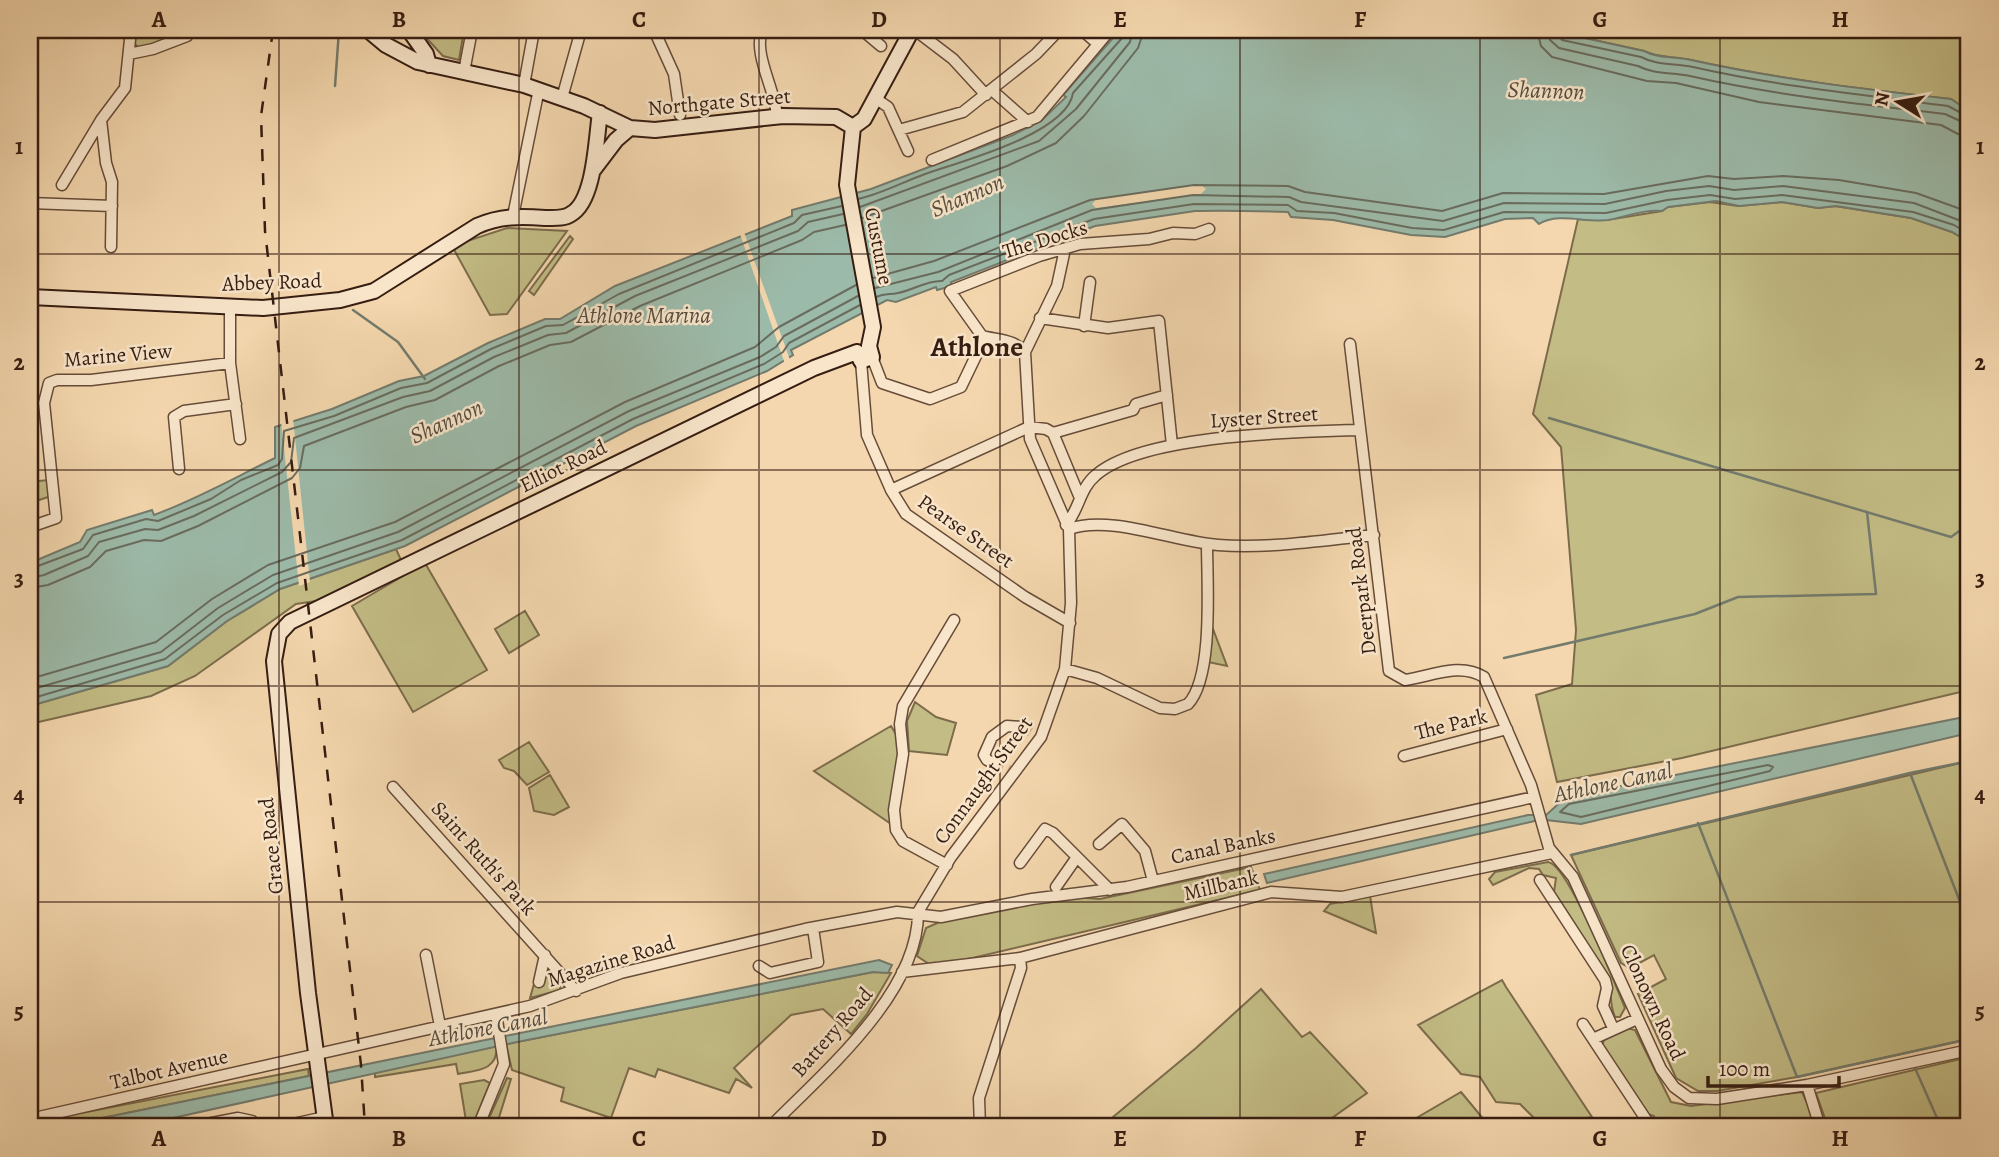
<svg xmlns="http://www.w3.org/2000/svg" width="1999" height="1157" font-family="Alegreya,serif">
<style>
.green{fill:#c3bc85;stroke:#7c6c4c;stroke-width:2}
.water{fill:#9cbaa9;stroke:#737b6d;stroke-width:2}
.pier{fill:#f4d7ae}
.lines{fill:none;stroke-linecap:round;stroke-linejoin:round}
.shore{stroke:#696c5e;stroke-width:2}
.stream{stroke:#737b6d;stroke-width:2.5}
.street-tunnel{stroke:#ceb28f;stroke-width:10;stroke-dasharray:10 5;stroke-linecap:butt}
.street-casing{stroke:#664c39;stroke-width:13}
.secondary-casing{stroke:#361d12;stroke-width:18}
.street{stroke:#f8e5ca;stroke-width:10}
.secondary{stroke:#f8e5ca;stroke-width:14}
.rail{stroke:#361d12;stroke-width:2.5;stroke-dasharray:12 12;stroke-linecap:butt}
.grid{fill:none;stroke:#361d12;stroke-width:2;stroke-opacity:0.55}
.labels{text-anchor:middle;stroke-width:5;stroke-linejoin:round;paint-order:stroke}
.street-label{font-size:21px;fill:#361d12;stroke:#f8e5ca}
.water-label{font-size:23px;font-style:italic;fill:#554c3f;stroke:#f8e5ca}
.district-label{font-size:28px;font-weight:bold;fill:#361d12;stroke:#f8e5ca}
.neatline{fill:none;stroke:#361d12;stroke-width:2.5}
.grid-label{font-size:23px;text-anchor:middle;font-weight:bold;fill:#361d12}
</style>
<rect width="100%" height="100%" fill="#f4d7ae"/>
<filter id="stains"><feTurbulence type="fractalNoise" baseFrequency=".00286" numOctaves="4"/><feColorMatrix values="0 0 0 0 .2 0 0 0 0 .09 0 0 0 0 .02 0 0 0 .5 -.17"/></filter>
<radialGradient id="worn" r=".72"><stop offset=".6" stop-color="#630" stop-opacity="0"/><stop offset="1" stop-color="#630" stop-opacity=".3"/></radialGradient>
<path class="green" d="M135,30H185L182,35L139,48L134,43Z
M419,30H464L459,60L443,56Z
M1548,30H1969V111L1951,99C1863,89 1777,79 1691,60C1675,56 1659,59 1644,51Z
M1710,202L1738,206L1782,202L1818,208L1835,206L1911,218L1952,232L1969,242V690L1682,758L1557,782L1536,695L1572,684L1576,630L1561,447L1533,414L1578,219L1607,220L1662,211L1668,207Z
M507,228L567,231L507,314L490,315L452,246Z
M570,236L573,239L534,295L529,291Z
M48,480L51,496L30,503V482Z
M396,549L401,560L316,601L296,604L195,676L151,696L30,724V706L168,666L227,621L280,589Z
M425,563L487,670L413,712L352,606Z
M525,611L539,635L509,653L495,629Z
M1213,629L1227,666L1208,662Z
M915,702L936,717L956,723L947,755L909,751L907,721Z
M891,726L900,741L891,824L814,771Z
M529,742L549,772L527,785L514,771L504,768L499,760Z
M1969,761V1039L1797,1077L1717,1091H1698L1676,1078L1638,994L1666,979L1654,955L1630,968L1621,963L1571,855Z
M550,775L569,807L554,815L534,811L529,788Z
M1548,862C1568,864 1615,984 1625,1008L1620,1017H1615C1608,1002 1613,988 1607,974L1554,892L1556,878L1543,875L1539,869L1529,868L1493,885L1489,879L1495,872Z
M1251,867L1260,890L964,960L929,964L917,956L926,928L944,920L1072,897L1100,899Z
M1370,896L1376,933L1324,911L1330,904Z
M545,968L561,981L560,990L530,998L534,984L540,985Z
M873,972L891,973L867,1014L851,1034L823,1009L791,1015L734,1068L752,1088L736,1079L729,1093L658,1069L655,1077L629,1068L611,1118L561,1101L564,1088L512,1070L506,1044Z
M1502,980L1506,987L1592,1117L1542,1126L1520,1104L1496,1102L1480,1077L1461,1074L1418,1025Z
M1261,989L1302,1037L1310,1032L1367,1093L1332,1118L1339,1127H1101L1196,1048Z
M1626,1028L1635,1030L1671,1102L1691,1106L1802,1092L1818,1127H1650L1655,1125L1654,1116L1647,1114L1602,1046L1604,1040Z
M497,1046C497,1071 478,1070 458,1074L456,1064L375,1077V1072Z
M1969,1057V1127H1828L1816,1093Z
M308,1069L309,1076L58,1127H30V1123Z
M507,1078L511,1079L496,1127H485Z
M484,1080L490,1083L472,1127H467L460,1084Z
M1461,1092L1490,1127H1401Z"/>
<path class="water" d="M1120,30H1548L1644,51C1659,59 1675,56 1691,60C1777,79 1863,89 1951,99L1969,111V242L1952,232L1911,218L1836,206L1818,208L1782,202L1739,206L1716,201L1668,207L1662,211C1645,209 1625,217 1608,220C1585,223 1559,212 1539,224L1533,218L1505,219L1445,237L1411,235L1333,220L1291,217L1288,212C1257,211 1225,210 1195,211L1095,226L951,282L952,286L937,290L936,287L896,302L887,300L791,350L793,355L767,371L636,426L405,546L280,589L227,621L168,666L30,706V563L80,542L87,530L152,510L154,515C197,499 234,478 275,458V427L332,409L399,381L424,376L488,343L545,319H560L615,286L792,216V210L871,189L1013,135L1041,121L1066,97L1063,95Z
M1969,716V733L1581,824L1546,820L1545,816L1566,797Z
M1528,815H1537L1539,820L1267,883L1264,874Z
M879,960L892,965L888,973L873,972L517,1042L132,1127H58Z"/>
<path class="pier" d="M1200,184L1206,189L1201,194L1096,208L1092,204L1096,199Z
M744,232L790,360L785,364L740,234Z
M293,418L310,582L299,586L281,421Z"/>
<g class="lines">
<path class="shore" d="M1537,30L1541,46L1552,57L1647,81L1676,83L1759,102L1941,125L1958,134L1969,136
M1547,30L1550,40L1559,48L1638,66C1655,75 1672,72 1690,76C1774,95 1859,104 1945,114L1969,125
M1556,30L1562,40L1641,57C1658,66 1675,63 1693,67C1777,86 1862,95 1948,106L1969,117
M858,199C881,194 903,182 925,174C959,162 1067,134 1073,93L1123,37L1124,30
M860,207L1039,141L1076,109L1130,42L1133,30
M862,218L1007,166L1056,143L1084,116L1138,48L1144,30
M873,278L934,261L1090,200L1194,185L1288,186L1305,192L1442,211L1503,193L1604,194L1708,176L1734,179L1783,176L1839,180L1916,193L1969,212
M875,288L938,272L1092,210L1193,195L1289,197L1301,202L1443,221L1504,203L1605,204L1666,191L1709,186L1734,190L1783,186L1914,203L1969,224
M876,297C885,293 890,295 898,293C914,290 927,280 942,281L949,275L1094,219L1194,204L1288,205L1297,211L1334,213L1412,228L1444,230L1504,212L1606,213L1667,200L1710,195L1735,199L1782,195L1913,212L1954,225L1969,234
M30,569L83,549L93,535L146,519L158,521L211,499L241,480L278,465L282,459L284,431L334,416L401,388L427,383L491,349L546,326L563,325L619,294L794,223L802,215L842,206
M30,578L44,575L88,556L99,542L145,529L158,530L194,516L282,472L291,462L294,438L403,397L430,391L494,357L548,335L566,333L635,296L798,231L808,222L843,214
M30,588L48,585L90,567L106,551L144,540L161,541L198,526L292,478L300,468L304,446L406,407L435,400L499,366L550,345L571,342L640,306L802,240L814,232L845,225
M30,679L156,642L212,599L268,565L395,522L625,402L755,347L779,327L856,285
M30,690L161,652L218,608L273,575L398,532L629,411L760,357L776,347L784,336L858,296
M30,699L165,659L223,615L277,583L402,540L633,419L764,364L783,352L789,343L860,305
M1768,765L1773,767L1770,771L1581,817L1560,812L1569,804Z"/>
<path class="stream" d="M335,86L339,30
M353,310L398,342L425,379
M1549,418L1951,537L1969,524
M1504,658L1695,614L1738,597L1876,594L1867,512
M1969,761L1910,773L1969,925
M1698,823L1797,1077L1969,1039
M1571,855L1910,773
M1915,1068L1941,1127"/>
<path class="street-tunnel" d="M1022,727L1032,733
M994,763L1009,770"/>
<g class="street-casing">
<path id="street" d="M654,30L674,74L680,115
M762,30C753,54 775,89 777,116
M862,30L881,46
M915,30L953,59L986,95
M1082,30L1098,44
M129,54L153,49L187,36L190,30
M464,72L472,30
M524,85L534,30
M993,91L1028,122
M562,98L581,30
M875,98L888,107L908,151
M101,120L106,163L112,182L111,247
M899,130L963,112L1036,54L1059,30
M932,160L1037,117L1110,30
M30,164L31,165
M62,185L101,120L125,88L131,30
M30,203L112,206
M513,216L539,89
M230,306V363L240,439
M1040,318L1108,328L1159,321L1172,445
M1084,326L1090,282
M1350,344L1389,671L1405,680C1432,676 1460,662 1484,677L1531,785L1549,848L1573,877L1661,1069L1674,1087L1689,1098L1717,1099L1807,1085L1969,1050
M1025,352C1013,339 998,340 982,336L950,291L1039,256L1080,244L1149,239L1173,233L1195,234L1209,229
M1025,352L1057,286L1065,249
M872,357L882,383L930,399L961,387L985,337
M861,361L867,435L891,490L906,514L1025,597L1070,623
M1029,427L1046,429L1053,433L1080,498
M1053,433L1133,410L1136,404L1167,395
M179,469L174,417L184,411L236,404
M891,490L1029,427
M1066,525C1079,510 1080,488 1096,475C1143,434 1296,432 1359,430
M30,527L56,518L44,403L49,383L57,380H91L230,363
M1069,529C1110,514 1175,542 1218,545C1269,549 1324,540 1374,535
M1065,669L1097,678L1160,708L1175,709L1188,704C1214,677 1207,581 1207,544
M1404,756L1507,729
M994,763L987,760L984,755L992,737L1007,726L1022,727
M393,787L576,991
M1099,844L1122,824L1145,851L1153,881
M1020,863L1045,829L1053,833L1110,890
M947,865L903,841L896,830L894,810L903,754L900,724L903,706L954,620
M1540,880L1605,980L1607,988L1603,1006L1613,1028
M1056,887L1077,857
M918,912L951,857L1041,737L1065,669L1071,603L1069,529L1030,439L1025,352
M426,955L440,1026
M759,966L770,973L818,962L813,928
M902,972L1020,958L1271,892L1342,897L1552,853
M539,982L545,955
M1583,1024L1647,1121
M1593,1039L1637,1019
M1807,1085L1820,1127
M30,1119L530,1006L621,973L805,929L897,912L941,917L1032,899L1127,887L1534,797
M191,1127L238,1118L252,1121L257,1127
M279,1127L325,1117
M478,1127L504,1064L496,1014
M770,1127C822,1074 919,993 918,912
M980,1127L979,1098L1021,968L1020,958"/>
</g>
<g class="secondary-casing">
<path id="secondary" d="M368,30L386,45L418,62L524,85L584,106L630,128L655,130L783,116L836,117L853,127
M409,30L426,54L429,65
M853,127L847,185L873,327L869,346L872,357L861,361L857,352
M853,127L864,119L912,30
M594,169L616,140L630,128
M30,297L263,308L340,300L374,291L477,226C500,216 520,216 545,218C554,218 564,219 571,214C595,201 596,138 600,113
M326,1127L308,993L274,661L279,634L290,622L814,368L857,352"/>
</g>
<use href="#street" class="street"/>
<use href="#secondary" class="secondary"/>
<path class="rail" d="M273,30L261,116L265,231L361,1065L365,1127"/>
</g>
<path class="grid" d="M279,30V1127M519,30V1127M759,30V1127M1000,30V1127M1240,30V1127M1480,30V1127M1720,30V1127M30,254H1969M30,470H1969M30,686H1969M30,902H1969"/>
<g class="labels">
<g class="street-label">
<text transform="translate(719 102) rotate(-5)" y="7">Northgate Street</text>
<text transform="translate(1045 239) rotate(-17)" y="7">The Docks</text>
<text transform="translate(879 246) rotate(79)" y="7">Custume</text>
<text transform="translate(272 282) rotate(-2)" y="7">Abbey Road</text>
<text transform="translate(118 355) rotate(-5)" y="7">Marine View</text>
<text transform="translate(1264 417) rotate(-4)" y="7">Lyster Street</text>
<text transform="translate(563 466) rotate(-26)" y="7">Elliot Road</text>
<text transform="translate(966 531) rotate(35)" y="7">Pearse Street</text>
<text transform="translate(1361 591) rotate(-97)" y="7">Deerpark Road</text>
<text transform="translate(1451 724) rotate(-14)" y="7">The Park</text>
<text transform="translate(983 780) rotate(-54)" y="7">Connaught Street</text>
<text transform="translate(271 846) rotate(-96)" y="7">Grace Road</text>
<text transform="translate(1223 846) rotate(-12)" y="7">Canal Banks</text>
<text transform="translate(484 858) rotate(48)" y="7">Saint Ruth's Park</text>
<text transform="translate(1221 885) rotate(-13)" y="7">Millbank</text>
<text transform="translate(611 961) rotate(-17)" y="7">Magazine Road</text>
<text transform="translate(1653 1002) rotate(65)" y="7">Clonown Road</text>
<text transform="translate(832 1032) rotate(-49)" y="7">Battery Road</text>
<text transform="translate(169 1069) rotate(-13)" y="7">Talbot Avenue</text>
</g>
<g class="water-label">
<text transform="translate(1546 90) rotate(2)" y="8">Shannon</text>
<text transform="translate(967 195) rotate(-23)" y="8">Shannon</text>
<text x="644" y="323">Athlone Marina</text>
<text transform="translate(446 421) rotate(-24)" y="8">Shannon</text>
<text transform="translate(1613 782) rotate(-12)" y="8">Athlone Canal</text>
<text transform="translate(488 1027) rotate(-11)" y="8">Athlone Canal</text>
</g>
<g class="district-label">
<text x="977" y="356">Athlone</text>
</g>
</g>
<rect width="1999" height="1157" fill="none" stroke="#f4d7ae" stroke-width="77"/>
<g transform="translate(1898 102) rotate(281)" stroke="#f8e5ca" stroke-width="5" paint-order="stroke">
<path d="M0-5L12 26L0 18L-12 26Z" fill="#361d12"/>
<text y="-10" font-size="19" font-weight="bold" text-anchor="middle" fill="#361d12">N</text>
</g>
<path d="M1708 1076v10h131v-10" fill="none" stroke="#361d12" stroke-width="3.5"/>
<text x="1719" y="1076" font-size="21" fill="#361d12" stroke="#f8e5ca" stroke-width="5" paint-order="stroke">100 m</text>
<rect x="38" y="38" width="1922" height="1080" class="neatline"/>
<g class="grid-label">
<text x="159" y="27">A</text>
<text x="399" y="27">B</text>
<text x="639" y="27">C</text>
<text x="879" y="27">D</text>
<text x="1120" y="27">E</text>
<text x="1360" y="27">F</text>
<text x="1600" y="27">G</text>
<text x="1840" y="27">H</text>
<text x="19" y="154">1</text>
<text x="1980" y="154">1</text>
<text x="19" y="370">2</text>
<text x="1980" y="370">2</text>
<text x="19" y="586">3</text>
<text x="1980" y="586">3</text>
<text x="19" y="802">4</text>
<text x="1980" y="802">4</text>
<text x="19" y="1018">5</text>
<text x="1980" y="1018">5</text>
<text x="159" y="1146">A</text>
<text x="399" y="1146">B</text>
<text x="639" y="1146">C</text>
<text x="879" y="1146">D</text>
<text x="1120" y="1146">E</text>
<text x="1360" y="1146">F</text>
<text x="1600" y="1146">G</text>
<text x="1840" y="1146">H</text>
</g>
<rect width="100%" height="100%" filter="url(#stains)"/>
<rect width="100%" height="100%" fill="url(#worn)"/>
</svg>
